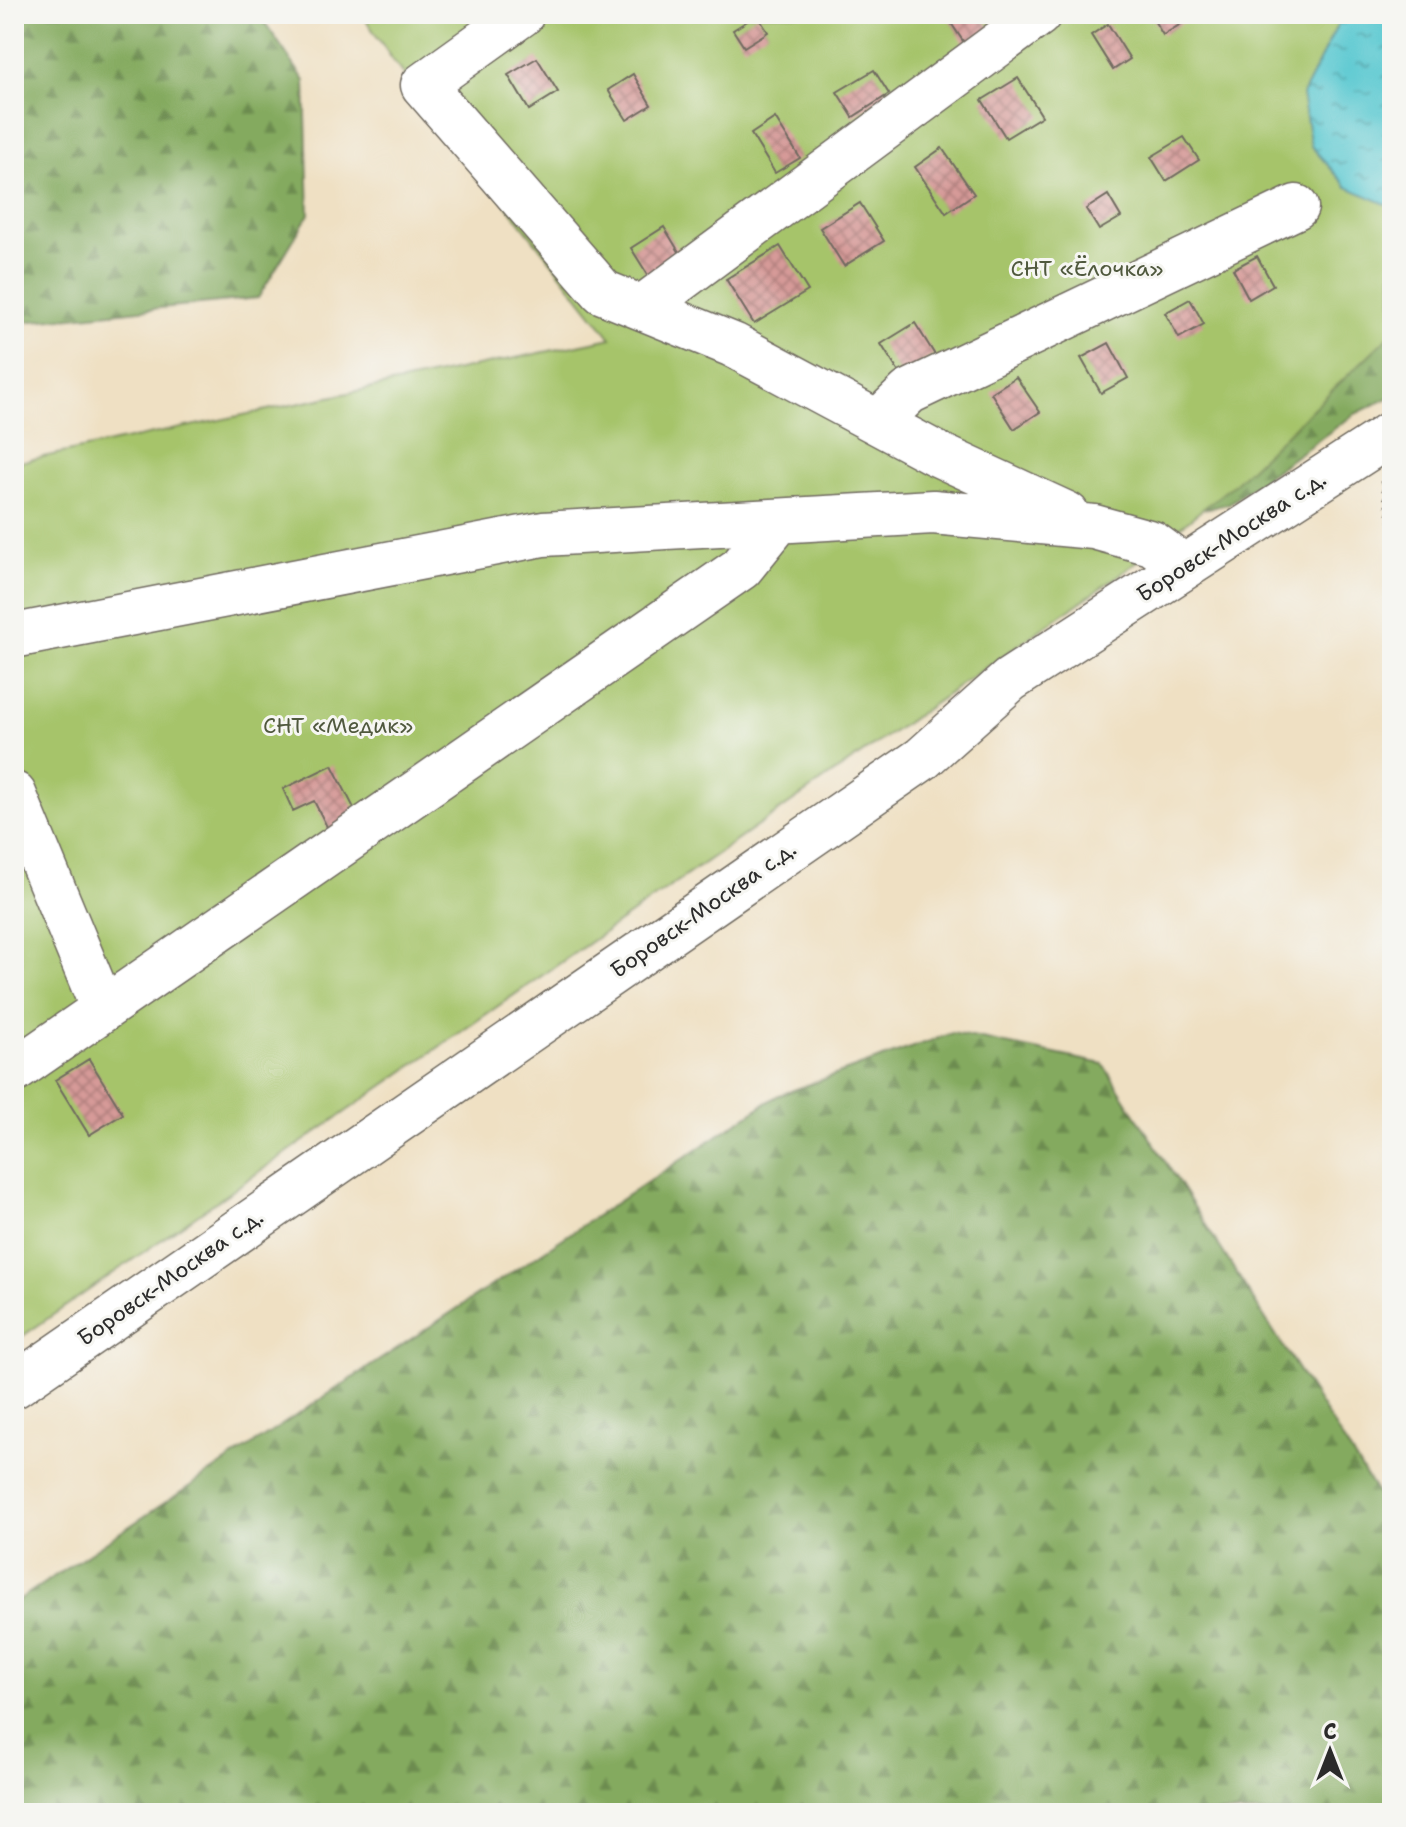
<svg xmlns="http://www.w3.org/2000/svg" width="1406" height="1827" font-family="'Shantell Sans',sans-serif">
<style>
.forest{fill:url(#forest-firs);stroke:#586a45;stroke-width:2}
.garden{fill:#a6c46b;stroke:#68784b;stroke-width:2}
.water{fill:url(#water-ripples);stroke:#437a7e;stroke-width:2}
.building{fill:url(#building-cross-hatch)}
.lines{fill:none;stroke-linecap:round;stroke-linejoin:round}
.minor-casing{stroke:#706a60;stroke-width:47}
.path{stroke:#706a60;stroke-width:5;stroke-dasharray:2 6;stroke-linecap:butt}
.minor{stroke:#fff;stroke-width:44}
.labels{text-anchor:middle;stroke-width:6;stroke-linejoin:round;paint-order:stroke}
.park-label{font-size:22px;fill:#50593e;stroke:#f6f6f2}
.street-label{font-size:22px;fill:#2b2b2b;stroke:#f6f6f2}
</style>
<defs>
<pattern id="forest-firs" width="22" height="20" patternUnits="userSpaceOnUse" patternTransform="scale(2)"><rect width="22" height="20" fill="#84aa5f"/><path d="M5 1l3.5 6h-7zM16 11l3.5 6h-7z" fill="#6c8b4f"/></pattern>
<pattern id="water-ripples" width="26" height="14" patternUnits="userSpaceOnUse" patternTransform="scale(2)"><rect width="26" height="14" fill="#5bc9d1"/><path d="M2 4q2-2 4 0t4 0M15 11q2-2 4 0t4 0" fill="none" stroke="#4ba3aa"/></pattern>
<pattern id="building-cross-hatch" width="8" height="8" patternUnits="userSpaceOnUse" patternTransform="scale(2)"><rect width="8" height="8" fill="#d69a98"/><path d="M0 0l8 8M0 8l8-8" fill="none" stroke="#ae7e7c"/></pattern>
</defs>
<rect width="100%" height="100%" fill="#f6f6f2"/>
<filter id="ink" filterUnits="userSpaceOnUse"><feTurbulence type="fractalNoise" baseFrequency=".0125" numOctaves="2"/><feDisplacementMap in="SourceGraphic" scale="16" xChannelSelector="R" yChannelSelector="G"/><feConvolveMatrix kernelMatrix="1 2 1 2 8 2 1 2 1" color-interpolation-filters="sRGB"/></filter>
<filter id="wash" filterUnits="userSpaceOnUse"><feTurbulence type="fractalNoise" baseFrequency=".006" numOctaves="4" result="noise"/><feDisplacementMap in="SourceGraphic" scale="32" xChannelSelector="R" yChannelSelector="G"/><feGaussianBlur stdDeviation="1.8" result="paint"/><feColorMatrix in="noise" values="0 0 0 0 0 0 0 0 0 0 0 0 0 0 0 0 0 1.4 0 .05"/><feComposite in="paint" operator="in"/></filter>
<g filter="url(#wash)">
<rect width="100%" height="100%" fill="#efe0c3"/>
<path class="forest" d="M14,14H259L305,81L309,214L258,298L14,323Z
M1392,323V396L1355,414L1228,504L1198,510Z
M952,1033L1103,1064L1392,1517V1813H14V1603L777,1096Z"/>
<path class="garden" d="M362,14H1392V333L1233,485L1125,571L14,1342V463L611,338L392,59Z"/>
<path class="water" d="M1343,14H1392V207L1347,187L1311,146L1302,95Z"/>
<g id="blocks">
<path class="building" d="M945,14H981L994,33L969,50Z
M1150,14H1197L1163,35Z
M757,15L768,32L744,47L733,30Z
M1108,24L1130,59L1113,70L1091,35Z
M537,58L558,92L529,110L508,75Z
M874,70L889,94L853,117L837,92Z
M633,74L651,105L627,120L608,90Z
M1018,78L1042,116L1006,138L982,100Z
M775,118L800,158L775,173L751,134Z
M1184,137L1199,160L1166,181L1151,157Z
M942,148L974,194L946,213L915,167Z
M1108,195L1121,217L1099,230L1086,209Z
M860,203L884,241L844,266L820,228Z
M664,227L684,260L651,280L631,248Z
M780,246L808,291L754,324L726,279Z
M1257,256L1273,285L1249,299L1233,269Z
M1190,299L1204,324L1179,338L1165,313Z
M915,323L935,355L901,376L881,344Z
M1109,343L1128,378L1101,393L1081,358Z
M1016,377L1040,412L1014,429L991,393Z
M332,765L358,816L329,831L314,801L293,811L283,789Z
M89,1059L123,1114L89,1135L55,1080Z"/>
</g>
</g>
<g filter="url(#ink)">
<use href="#blocks" fill-opacity="0" stroke="#706a60" stroke-width="2"/>
<g class="lines">
<g class="minor-casing">
<path id="minor" d="M522,14L423,85L603,292L733,345L935,453L1067,514
M643,307L1039,14
M878,422L909,392L1296,207
M14,636L543,534L933,512L1094,527L1152,543L1182,565
M14,794L103,1009
M14,1071L741,568L779,521
M14,1386L923,758L1010,680L1392,433"/>
</g>
<path class="path" d="M1382,481L1392,529"/>
<use href="#minor" class="minor"/>
</g>
</g>
<g class="labels">
<g class="park-label">
<text x="1087" y="276">СНТ «Ёлочка»</text>
<text x="338" y="733">СНТ «Медик»</text>
</g>
<g class="street-label">
<text transform="translate(1231 536) rotate(-33)" y="8">Боровск-Москва с.д.</text>
<text transform="translate(703 909) rotate(-35)" y="8">Боровск-Москва с.д.</text>
<text transform="translate(170 1277) rotate(-35)" y="8">Боровск-Москва с.д.</text>
</g>
</g>
<rect width="1406" height="1827" fill="none" stroke="#f6f6f2" stroke-width="48"/>
<g transform="translate(1330 1751)" stroke="#f6f6f2" stroke-width="6" paint-order="stroke">
<path d="M0-6L14 30L0 20L-14 30Z" fill="#2b2b2b"/>
<text y="-12" font-size="22" font-weight="bold" text-anchor="middle" fill="#2b2b2b">С</text>
</g>
</svg>
